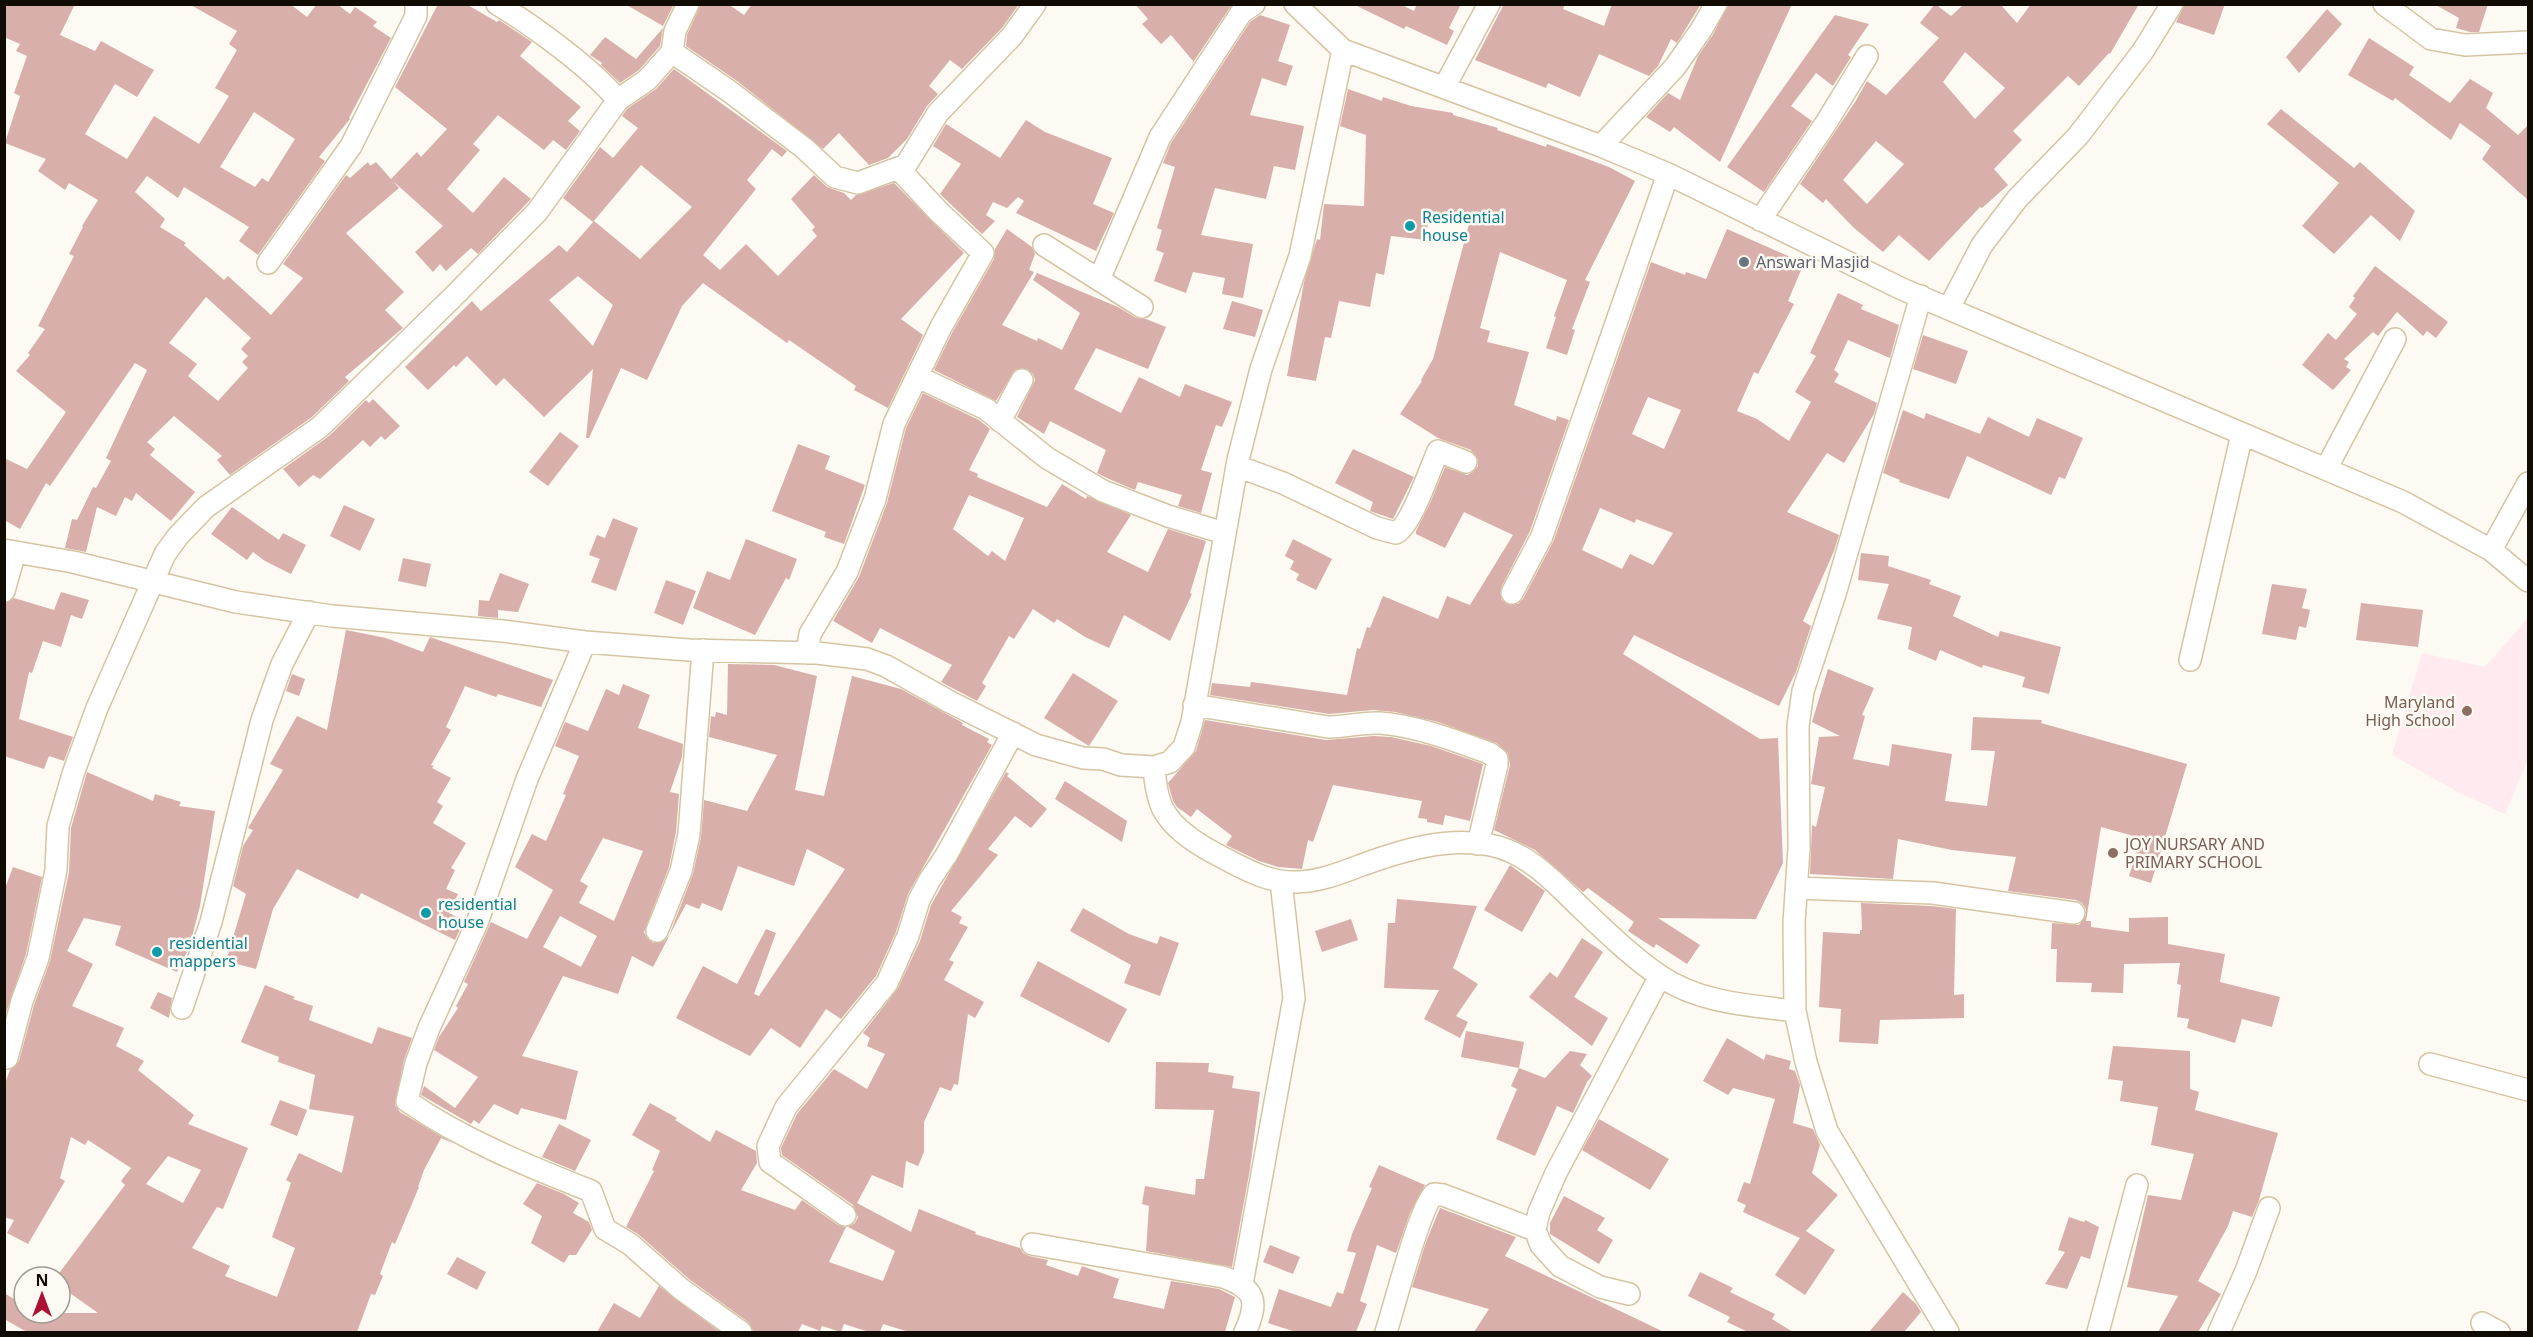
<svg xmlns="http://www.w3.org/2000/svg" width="2533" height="1337" font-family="'Noto Sans',sans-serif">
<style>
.education{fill:#ffeaef}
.building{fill:#d8afaa;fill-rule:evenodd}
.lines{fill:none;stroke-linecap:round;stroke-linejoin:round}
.street-casing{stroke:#d4c4a3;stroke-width:24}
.street{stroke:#fff;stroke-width:21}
.culture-dot{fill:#0f9aa8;stroke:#fdfaf3;stroke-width:2}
.worship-dot{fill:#6b7280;stroke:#fdfaf3;stroke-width:2}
.education-dot{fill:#8d6e63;stroke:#fdfaf3;stroke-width:2}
.labels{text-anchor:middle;stroke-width:5;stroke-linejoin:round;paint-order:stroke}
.culture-label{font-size:16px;fill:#0d838f;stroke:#fdfaf3;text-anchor:start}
.worship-label{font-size:16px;fill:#5b616d;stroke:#fdfaf3;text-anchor:start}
.education-label{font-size:16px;fill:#785e54;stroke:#fdfaf3;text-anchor:end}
</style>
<rect width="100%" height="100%" fill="#fdfaf3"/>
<path class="education" d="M2528,618V759L2505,814L2458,792L2392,755L2422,653L2485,667Z"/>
<path class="building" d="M4,4H75L60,35L95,51L101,41L154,70L137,97L115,84L85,134L127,159L154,116L199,144L229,96L215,88L237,50L229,44L237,31L189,4H290L307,17L317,4H337L350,14L355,7L377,22L373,26L391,38L349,118L350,119L319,157L325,161L258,255L239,241L249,227L184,187L178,198L147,176L135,192L165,219L160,227L186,243L184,245L224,280L228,276L271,315L303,278L283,264L346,175L350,178L368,162L370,166L376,162L391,179L417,152L421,157L447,129L395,87L438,4H466L497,22L499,20L532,42L520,56L581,107L568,121L580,131L566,150L553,140L544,150L498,115L473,144L480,150L447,189L473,213L504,177L531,199L478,254L471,248L446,271L440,264L433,272L415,252L443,226L393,181L399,188L346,233L404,292L385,310L403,328L345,377L349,381L312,417L230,475L217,460L222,456L174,416L147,442L155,449L150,455L195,492L171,521L136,493L132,501L125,497L116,516L97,507L86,552L65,548L72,519L77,520L93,487L96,488L111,461L106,458L147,370L135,363L50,486L46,483L20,529L4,520V458L27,469L66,412L16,371L30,355L28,353L45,329L38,326L74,256L69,254L83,227L82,226L98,200L69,183L65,190L38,171L46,159L5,143L20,96L14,93L27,56L16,51L20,44L4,37ZM254,112L295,139L268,182L262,178L255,187L220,167ZM206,297L251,338L241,349L248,356L242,362L248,368L218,401L188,376L197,364L169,343Z
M625,4H674L663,26Z
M701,4H728L744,15L752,4H1019L1002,28L962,69L950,60L929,86L938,94L927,106L907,139L888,158L869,165L839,133L823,149L737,81L686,46L687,35Z
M1135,4H1227L1231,6L1192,64L1193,61L1171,35L1161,44L1142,24L1148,19Z
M1353,4H1400L1414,11L1417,4H1461L1449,28L1454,31L1447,45L1406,26L1404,29Z
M1504,4H1565L1563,9L1604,26L1612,4H1701L1677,43L1671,39L1658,66L1649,76L1599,54L1580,97L1548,83L1546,88L1475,60Z
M1729,4H1792L1720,162L1674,127L1670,132L1646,117L1668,93L1680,100L1698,56L1712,36Z
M1935,4L1951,16L1964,4H2000L2017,23L2031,4H2139L2110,54L2109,53L2079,86L2068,76L2013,131L2022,140L1994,169L2008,185L1982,208L1980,207L1929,261L1899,235L1883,252L1854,228L1826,199L1823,203L1800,184L1855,102L1867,81L1886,95L1939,38L1920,23ZM1965,52L2005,88L1975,119L1943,82ZM1876,141L1904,164L1867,204L1843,180Z
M2185,4H2225L2214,35L2176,22Z
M2434,4H2488L2479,32H2470L2456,28L2459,18Z
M2327,9L2342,24L2299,73L2286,57Z
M1260,15L1290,25L1278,61L1293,66L1286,86L1262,78L1250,115L1304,126L1295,170L1274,166L1266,199L1215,188L1201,235L1253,244L1243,298L1222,294L1225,278L1193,272L1186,293L1154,281L1164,253L1156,250L1162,230L1157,228L1175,167L1163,163L1171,143L1250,22Z
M1835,15L1869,24L1848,55L1851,57L1833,86L1816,73L1791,106L1812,121L1764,192L1727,167Z
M663,28L660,46L639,70L620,83L601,65L602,63L590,55L605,37L636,59Z
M2369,38L2414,67L2409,75L2450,103L2470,79L2493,93L2486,108L2518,135L2529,124V201L2482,159L2491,146L2460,123L2451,140L2395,98L2393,101L2348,75Z
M674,69L787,151L782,157L772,149L747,180L756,189L703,255L720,270L746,244L778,276L817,236L812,230L815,227L791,199L814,175L827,187L844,193L851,200L856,195L894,183L964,253L901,319L923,335L888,408L854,390L856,386L789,340L787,343L703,283L682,306L647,380L621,368L589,438H586L593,369L544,417L504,378L496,386L467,356L456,367L454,365L428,390L405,367L472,301L481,311L559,245L567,252L594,221L640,259L692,207L641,165L593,222L563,198L600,147L613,158L638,128L622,116L627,109L656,89ZM578,276L613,305L593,346L549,300Z
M1348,89L1382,101L1383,97L1411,106L1453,113V115L1498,128L1497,130L1546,147L1547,144L1609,167L1635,181L1585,280L1590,282L1572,329L1575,330L1567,355L1546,348L1556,317L1554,316L1567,280L1500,252L1480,328L1490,331L1487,342L1529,352L1514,405L1556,421L1557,416L1569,420L1530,531L1501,588V599L1507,604H1518L1523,599L1554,540L1651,262L1685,275L1686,272L1706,279L1727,229L1804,263L1788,301L1794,304L1758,374L1754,372L1737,411L1757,419L1789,441L1811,402L1795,392L1816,356L1810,353L1838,293L1863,305L1861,309L1899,325L1890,358L1848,340L1834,370L1839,374L1834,382L1877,403L1874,414L1844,463L1827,453L1787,512L1839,535L1834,551L1803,621L1811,626L1796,672L1779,706L1634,635L1623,654L1760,739L1778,738L1783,863L1756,919L1658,918L1700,945L1687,964L1656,944L1654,948L1628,931L1634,922L1588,888L1583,892L1535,850L1494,830L1510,765L1508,753L1496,743L1438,722L1395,712L1373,710L1329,714L1210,695L1212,683L1250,687L1251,682L1347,695L1357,648L1360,649L1367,627L1370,628L1383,596L1438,619L1447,596L1470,605L1513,535L1464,512L1445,548L1416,534V531L1431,501L1445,467L1467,475L1473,472L1478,466V460L1471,450L1438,438L1400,414L1422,381L1421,380L1433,359L1469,224L1429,210L1426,240L1391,236L1384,275L1376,273L1370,307L1339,301L1331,338L1325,337L1316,381L1287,376L1304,282L1317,239L1320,240L1324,204L1364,206L1366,135L1340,126ZM1648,397L1681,410L1664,449L1632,434ZM1600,508L1635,523L1636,519L1673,533L1653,565L1630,554L1622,569L1582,550Z
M2281,109L2354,168L2360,162L2415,211L2400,241L2371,215L2334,254L2302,226L2339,183L2267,124Z
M1026,120L1045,132L1112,158L1093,204L1114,213L1096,251L1016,213L1024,201L1018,197L1007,208L993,202L986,215L995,221L982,234L940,194L961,164L933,146L946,124L1000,158Z
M1007,229L1032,247L1035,254L1029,270L1034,272L1002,325L1037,341L1038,338L1062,350L1080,313L1033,280L1037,273L1118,307L1136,318L1146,319L1166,327L1148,369L1096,348L1074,389L1121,413L1139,377L1180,397L1185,384L1232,402L1222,427L1216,425L1201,470L1212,473L1201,513L1178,506L1182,495L1138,482L1135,490L1109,479L1097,473L1106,450L1050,421L1044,434L1017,417L1035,380L1033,374L1027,369L1015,370L996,401L934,370L952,333L994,259L995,249Z
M2375,266L2448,322L2436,338L2427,331L2423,336L2397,312L2378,336L2373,332L2344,359L2349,362L2346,367L2351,370L2333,390L2302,365L2328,333L2336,340L2357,314L2349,307L2355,298L2353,296Z
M1232,301L1263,310L1255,337L1223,329Z
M1923,335L1968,351L1956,384L1913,369Z
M923,393L979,420L990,429L969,470L978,474L977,477L1047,507L1062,484L1086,499L1087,496L1131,515L1107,552L1148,572L1168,529L1206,541L1190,593L1192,594L1170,641L1124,615L1109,648L1085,637L1057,619L1054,623L1033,609L1014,639L1009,636L982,683L986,686L977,701L941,682L952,665L880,628L872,643L833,621L859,577L887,503L906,428ZM969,495L1024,518L1005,561L992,551L988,556L953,529Z
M373,399L400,426L385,440L381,436L370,447L363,440L320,479L313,475L299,487L283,469L329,436L366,400L369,403Z
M1903,410L1924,419L1926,413L1980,434L1988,417L2029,437L2037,418L2083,438L2065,479L2059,477L2051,495L1967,456L1949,499L1899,482L1900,480L1883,473Z
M560,432L579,446L548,486L529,472Z
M798,444L830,456L825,469L865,485L844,544L824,537L826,532L772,511Z
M1353,449L1414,477L1393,519L1370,511L1373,502L1335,483Z
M344,505L375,519L360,551L330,536Z
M232,507L279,540L283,533L306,545L291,574L265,561L253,552L247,560L211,534Z
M613,518L638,528L616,591L591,582L600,559L589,555L597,535L605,538Z
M746,539L797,559L789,580L786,578L755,635L693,608L707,571L730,580Z
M1293,539L1332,559L1316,590L1296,580L1299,574L1290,569L1294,561L1285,556Z
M1861,553L1889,556L1888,566L1931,580L1929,584L1961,596L1953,616L1998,637L2000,631L2061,647L2049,694L2022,687L2025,677L1983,665L1982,668L1940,650L1936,661L1908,649L1912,627L1877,619L1889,584L1858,580Z
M403,558L431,564L426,587L398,581Z
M500,573L529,584L518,612L498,610V618L478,616L479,600L489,601Z
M666,580L696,591L683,625L654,613Z
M2272,584L2307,589L2302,608L2310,610L2306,628L2299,626L2296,640L2262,634Z
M61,592L89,600L82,619L71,615L61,647L43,641L32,673L29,672L19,719L73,737L64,761L49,756L44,769L4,756V603L14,598L54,610Z
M2361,603L2423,610L2418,647L2356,640Z
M346,630L386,638L423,652L430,637L553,680L541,707L498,694L496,697L465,686L446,727L451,730L431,765L434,766L432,768L451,778L437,802L443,806L433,823L466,843L451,868L455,870L446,889L458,894L449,913L464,921L455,940L361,893L358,899L297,869L273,909L256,969L226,961L246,894L233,886L243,846L253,830L248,828L283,770L270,764L297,716L327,730Z
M728,664L774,665L817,676L795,790L824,796L852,676L901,689L963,723L962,725L989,739L987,742L992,745L908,894L896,932L876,976L841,1019L826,1009L800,1048L771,1028L750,1056L676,1018L703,966L737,984L766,929L776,933L754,994L759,996L845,869L807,849L794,886L738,866L722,911L702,903L699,909L686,904L653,967L632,956L618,994L563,976L522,1056L578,1071L566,1120L521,1108L518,1115L494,1104L479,1124L474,1120L471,1124L421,1095L424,1086L455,1108L478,1077L434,1050L439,1037L458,1008L456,1006L468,984L464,982L491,922L527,939L553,890L515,867L532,834L546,841L566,795L563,794L579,756L555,746L565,722L588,731L606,689L619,695L623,684L650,695L638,728L683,744L682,757L670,792L679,794L676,832L669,867L644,932L647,938L653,943L664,941L669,936L693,874L701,837L704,800L747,811L777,755L709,737L711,716L715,717L716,712L727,715ZM603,838L643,851L614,921L579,903L588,886L580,881ZM560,916L597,936L581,967L543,947Z
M1828,669L1874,688L1862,715L1865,716L1853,759L1889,766L1892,744L1952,754L1945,801L1987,806L1995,751L1971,750L1973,717L2042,720L2041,723L2187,764L2151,883L2129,876L2141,838L2101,827L2086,921H2091V927L2129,932V918L2168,917V944L2225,954L2220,982L2280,997L2272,1027L2242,1019L2235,1043L2187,1028L2189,1019L2177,1017L2181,985L2177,984L2180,963L2124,964L2123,993L2091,992L2092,983L2056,982L2057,949H2051L2052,923L2079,925L2086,915V909L2082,903L2076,900L2008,891L2016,857L1952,850L1898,839L1893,879L1810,874L1812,825L1816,827L1825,787L1811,784L1819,737L1840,736L1812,722Z
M1073,673L1118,701L1089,746L1044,718Z
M292,674L305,679L299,696L286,691Z
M1205,720L1326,740L1374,736L1391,737L1431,746L1483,764L1470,821L1445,815L1443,825L1427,822V819L1418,818L1422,801L1333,785L1313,842L1308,840L1302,869L1278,867L1259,861L1226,845L1232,836L1197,809L1191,817L1177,807L1173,801L1168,783L1196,751Z
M87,772L153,801L155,794L181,802L179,806L215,811L200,906L189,948L177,972L115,945L121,926L84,918L67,951L93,964L72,1006L124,1028L116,1046L144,1061L138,1070L194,1115L188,1124L248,1148L223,1209L217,1207L192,1248L230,1266L225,1276L277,1297L295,1248L272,1237L291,1183L286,1180L299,1153L342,1173L354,1116L309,1109L315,1075L278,1062L279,1057L241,1042L265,985L295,997L293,999L313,1006L309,1020L372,1044L378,1027L412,1038L404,1060L395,1105L400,1112L454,1144L441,1138L424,1170L418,1187H419L395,1244L392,1242L380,1274L383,1276L375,1295L371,1294L357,1332H27L4,1319V1293L24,1305V1313H98L60,1286V1272L125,1185L121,1181L131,1168L88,1140L85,1145L71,1137L60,1178L65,1181L28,1244L7,1233L14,1220L4,1217V1086L10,1070L19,1061L34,1005L50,961L69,872L71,828ZM168,1156L201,1170L183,1203L146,1184Z
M1006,772L1009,774L1007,776L1047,809L1031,828L1015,816L988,849L998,855L951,911L962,917L959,923L968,927L949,960L954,962L944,980L984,1002L975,1018L968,1014L958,1085L954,1084L951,1091L940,1087L924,1122V1152L918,1166L906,1161L903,1188L872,1175L857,1203L911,1232L919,1209L976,1232L975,1234L1020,1248L1023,1253L1029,1256L1048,1260L1046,1265L1078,1276L1082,1266L1119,1279L1113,1298L1164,1309L1171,1281L1219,1289L1235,1297L1225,1332H909L883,1324L880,1332H869L844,1324L841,1332L822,1326L820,1331L802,1324L798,1332H754L748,1322L689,1279L638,1234L626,1227L654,1171L652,1170L660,1151L632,1135L650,1103L677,1118L675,1120L710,1142L716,1130L756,1151L757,1163L741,1190L795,1210L802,1200L838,1225L846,1227L829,1262L883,1281L895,1251L848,1227L855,1223L858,1217L853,1205L782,1155L781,1148L797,1114L834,1069L867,1089L885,1054L867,1046L870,1038L863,1033L898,988L920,941L931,905Z
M1065,781L1127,821L1122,842L1055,799Z
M1510,865L1545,891L1522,932L1484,910Z
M13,867L42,877L26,954L6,1013L4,891Z
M1397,899L1477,906L1453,968L1478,984L1456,1016L1468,1022L1460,1038L1424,1019L1439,990L1384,988L1388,923H1395Z
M1861,903L1932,906L1956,909L1954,995L1964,994V1018L1880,1020L1878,1044L1839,1042L1841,1009L1819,1007L1823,932L1860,934V930H1862Z
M1083,908L1129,934L1157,944L1160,936L1179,943L1160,996L1124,983L1131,965L1070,931Z
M1351,919L1358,940L1322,952L1315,931Z
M1582,938L1603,952L1574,997L1608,1018L1592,1046L1529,997L1550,972L1557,978Z
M1038,961L1127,1009L1109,1043L1020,996Z
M158,992L172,998L169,1018L150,1008Z
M1466,1031L1524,1042L1519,1068L1461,1057Z
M1727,1038L1764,1060L1766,1054L1791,1061L1789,1069L1795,1071L1800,1085L1793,1123L1813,1129L1820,1145L1812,1173L1838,1195L1806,1231L1835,1250L1805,1295L1775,1275L1800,1238L1743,1212L1746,1205L1737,1201L1744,1182L1750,1184L1775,1099L1733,1088L1728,1095L1703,1081Z
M2113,1046L2190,1051V1089L2199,1092L2195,1110L2278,1133L2259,1200L2252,1217L2233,1211L2228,1226L2198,1281L2221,1294L2198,1332H2158L2178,1296L2127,1287L2148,1195L2181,1200L2194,1154L2151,1145L2158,1107L2120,1101L2123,1081L2108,1079Z
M1570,1051L1587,1054L1580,1065L1592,1076L1587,1082L1573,1113L1557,1106L1535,1156L1496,1139L1517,1089L1511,1086L1519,1068L1545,1078Z
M1156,1062L1209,1063L1208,1072L1234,1076L1232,1088L1260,1092L1250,1169L1232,1267L1146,1251L1149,1206L1142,1204L1145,1186L1195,1195L1196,1179H1204L1214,1110L1155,1109Z
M280,1100L307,1110L297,1136L270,1125Z
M1599,1119L1669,1159L1650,1190L1582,1150Z
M559,1124L591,1140L575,1171L542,1157Z
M1379,1165L1425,1185L1410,1213L1396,1253L1377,1245L1360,1301L1367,1304L1356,1332H1296L1268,1323L1279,1289L1331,1307L1337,1292L1343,1294L1356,1253L1347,1251L1352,1234L1372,1188L1369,1187Z
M537,1183L564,1194L579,1203L573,1213L589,1222L592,1230L576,1255H569L564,1263L531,1243L542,1216L523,1204Z
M1564,1196L1605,1218L1597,1230L1613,1240L1599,1264L1550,1234V1223Z
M1440,1208L1516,1237L1505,1256L1664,1332H1474L1489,1309L1412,1287L1426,1242Z
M2069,1217L2084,1222L2085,1220L2099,1227L2090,1259L2081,1256L2067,1289L2045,1284L2065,1252L2058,1250Z
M1270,1245L1300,1257L1293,1274L1263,1262Z
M457,1257L486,1272L477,1290L447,1274Z
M1700,1272L1733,1288L1730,1292L1775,1314L1772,1319L1793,1332H1748L1727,1322L1730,1317L1688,1296Z
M659,1286L720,1332H597L614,1303L640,1318Z
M1903,1292L1916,1304L1921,1312L1904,1332H1869Z"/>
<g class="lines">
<g class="street-casing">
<path id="street" d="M1295,4L1343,50L1601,146L1668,174L1902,289L2403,502L2491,550L2528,581
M2384,4L2431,39L2465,45L2528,42
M672,52L729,91L804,148L835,177L858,183L906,165L938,113L1012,36L1035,4
M1445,86L1489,4
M618,100L647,80L672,52L675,31L688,4
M1601,146L1675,67L1701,30L1716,4
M1760,220L1826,123L1867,56
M1044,245L1142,307
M268,263L351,146L416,16V4
M1099,280L1160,137L1241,13L1254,4
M1921,296L1835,594L1803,691L1798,726L1799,848L1794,923L1795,1011L1806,1062L1827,1131L1948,1332
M1949,308L1982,245L2017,199L2078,136L2143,51L2172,4
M918,377L986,409L1047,458L1103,491L1168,516L1224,533
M1000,421L1022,380
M1237,466L1283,483L1377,528L1396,533C1411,526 1430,469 1438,451L1466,462
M2326,469L2395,339
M4,550L73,562L236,602L332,616L503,631L585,642L689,650L817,653L867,659L886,666L950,702L1036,745L1083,758L1103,759L1121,765L1154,767L1170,762L1184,747L1192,722L1238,460L1261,369L1300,256L1343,50
M2491,550L2528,483
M4,591L15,552
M1512,593L1542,536L1668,174
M585,642L527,779L477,923L429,1028L416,1063L407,1101C463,1140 528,1166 591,1191L605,1229L630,1244L681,1289L741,1332
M807,653L810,634L847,572L875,499L894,424L941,327L983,253L939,212L898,168
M2190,660L2242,434
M1194,705L1328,727C1346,727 1363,722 1380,723C1413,725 1457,741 1489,753L1497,759V765L1478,844
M1154,767C1155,781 1157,799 1164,811C1175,830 1197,844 1216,854C1241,867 1267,883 1296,882C1318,882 1341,873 1362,865C1403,850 1446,837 1490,845C1527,852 1552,880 1578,905C1602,928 1633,958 1660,976C1700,1003 1748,1005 1795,1011
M1797,888L1933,893L2074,913
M657,931L681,871L689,834L703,650
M182,1008L211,922L262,720L282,664L309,612
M7,1058L22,1001L38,958L56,870L58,826L73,774L97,708L165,554L178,536L206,507L320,427L454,296L537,212L618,100C591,68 534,26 497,4
M2430,1064L2528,1090
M845,1215L770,1162L768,1146L786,1107L887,983L908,936L919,900L929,881L947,854L1013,733
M1032,1244L1223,1277C1256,1289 1259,1301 1245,1332
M1242,1284L1294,998L1281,881
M1629,1294L1600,1287L1560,1266L1541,1245L1535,1230L1539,1212L1556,1173L1660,976
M2482,1323L2499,1332
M1386,1332C1394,1308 1419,1208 1434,1194L1443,1195L1535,1230
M2098,1332L2137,1185
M2219,1332L2246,1271L2269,1208"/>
</g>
<use href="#street" class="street"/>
</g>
<g class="culture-dot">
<circle cx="1410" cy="226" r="6"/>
<circle cx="426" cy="913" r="6"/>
<circle cx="157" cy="952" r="6"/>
</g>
<circle class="worship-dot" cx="1744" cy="262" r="6"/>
<g class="education-dot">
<circle cx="2467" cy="711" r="6"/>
<circle cx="2113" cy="853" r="6"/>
</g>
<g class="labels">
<g class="culture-label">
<text x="1422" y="223">Residential<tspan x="1422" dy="18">house</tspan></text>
<text x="438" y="910">residential<tspan x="438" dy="18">house</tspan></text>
<text x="169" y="949">residential<tspan x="169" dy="18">mappers</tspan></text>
</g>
<g class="worship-label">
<text x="1756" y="268">Answari Masjid</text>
</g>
<g class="education-label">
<text x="2455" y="708">Maryland<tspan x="2455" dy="18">High School</tspan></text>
<text x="2125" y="850" text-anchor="start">JOY NURSARY AND<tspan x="2125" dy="18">PRIMARY SCHOOL</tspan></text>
</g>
</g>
<rect width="2533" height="1337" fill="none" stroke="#110c03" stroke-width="12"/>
<g transform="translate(42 1295)"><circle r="28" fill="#fdfaf3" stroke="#9f9b93" stroke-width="1.5"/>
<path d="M0-4.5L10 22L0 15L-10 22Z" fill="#aa1334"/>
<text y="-9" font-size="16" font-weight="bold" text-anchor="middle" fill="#110c03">N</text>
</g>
</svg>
